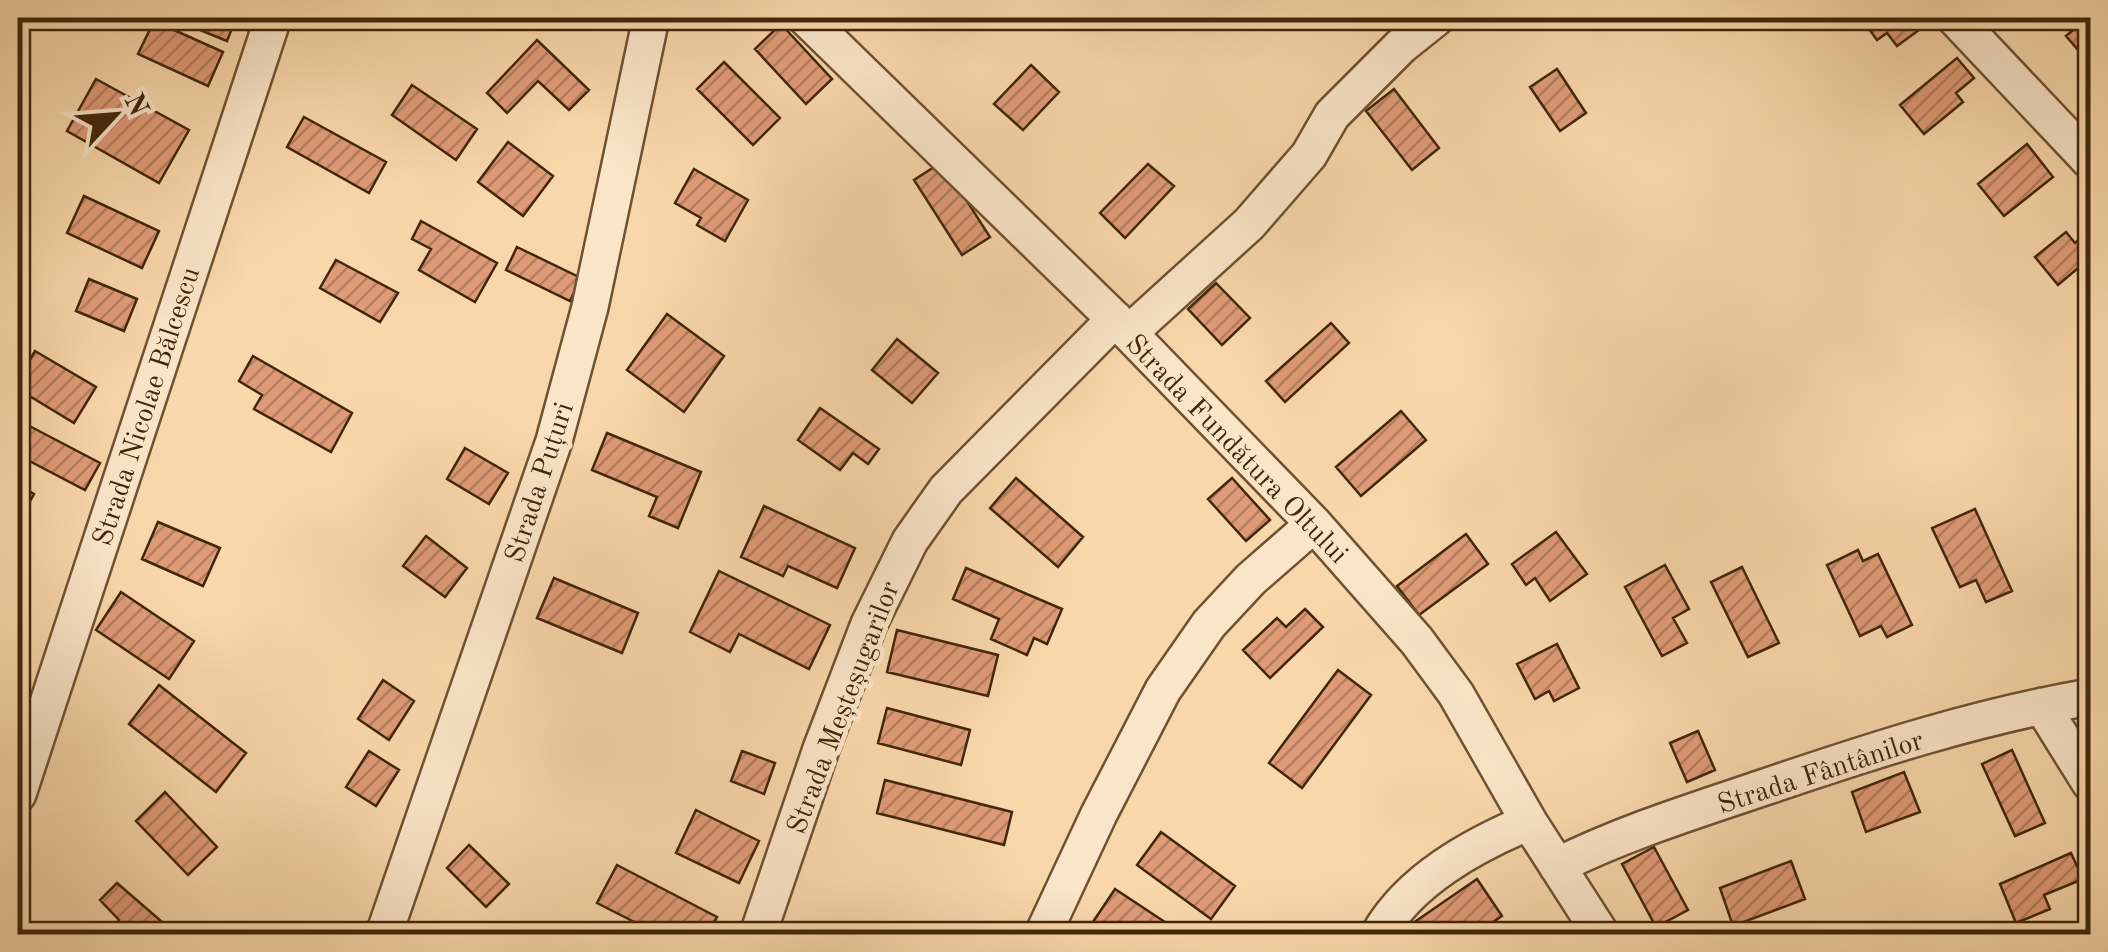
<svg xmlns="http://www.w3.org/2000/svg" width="2108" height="952" font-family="'Old Standard TT',serif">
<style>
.building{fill:url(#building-hatch);stroke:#412609;stroke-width:2.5}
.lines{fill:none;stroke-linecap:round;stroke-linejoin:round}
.minor-casing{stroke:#6f5231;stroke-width:40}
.minor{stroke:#fae5c8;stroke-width:35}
.labels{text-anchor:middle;stroke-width:10;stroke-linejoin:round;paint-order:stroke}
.street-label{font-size:28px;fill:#412609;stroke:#fae5c8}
</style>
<defs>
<pattern id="building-hatch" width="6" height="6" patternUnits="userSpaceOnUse" patternTransform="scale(2.5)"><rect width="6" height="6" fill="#df9b77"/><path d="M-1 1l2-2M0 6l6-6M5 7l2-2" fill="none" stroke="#b67e60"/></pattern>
</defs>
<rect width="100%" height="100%" fill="#f8d7aa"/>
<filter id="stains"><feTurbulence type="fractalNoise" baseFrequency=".002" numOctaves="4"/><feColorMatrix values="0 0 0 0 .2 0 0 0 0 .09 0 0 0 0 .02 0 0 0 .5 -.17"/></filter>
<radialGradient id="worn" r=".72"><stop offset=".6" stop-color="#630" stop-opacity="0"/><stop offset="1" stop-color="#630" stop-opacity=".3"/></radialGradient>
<path class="building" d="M171,18H236L227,41Z
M1861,18H1917L1923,27L1897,46L1887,33L1877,40Z
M2087,18H2090V64L2066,36Z
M154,21L223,52L208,86L138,54Z
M781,24L832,79L806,104L755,49Z
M537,40L589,90L569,110L538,81L507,113L487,93Z
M1957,58L1974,78L1956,93L1963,102L1924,134L1900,105Z
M724,62L780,118L753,145L697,89Z
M1031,65L1059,92L1023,130L994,104Z
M1557,69L1586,113L1560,131L1530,87Z
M96,79L189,130L159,183L67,131Z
M412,85L477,129L456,160L392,115Z
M1394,89L1439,148L1412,170L1366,111Z
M304,117L386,162L369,193L287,147Z
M508,142L553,176L523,216L478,182Z
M2027,144L2053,177L2004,216L1978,184Z
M942,162L990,237L962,255L914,180Z
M1148,164L1174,186L1125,238L1100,213Z
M694,169L748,200L725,241L697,225L701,218L675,203Z
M84,196L159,231L142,268L67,233Z
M421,221L497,263L475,302L419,270L431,249L412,239Z
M2090,230V258L2058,285L2035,257L2066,232L2075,243Z
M517,247L581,278L570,301L506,270Z
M336,260L398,293L380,322L320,288Z
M89,279L137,299L124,331L76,311Z
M1216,283L1250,318L1222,345L1188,309Z
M667,314L724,356L684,412L627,370Z
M1331,323L1349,343L1285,402L1266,381Z
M897,339L938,373L912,403L872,370Z
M35,351L96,387L74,423L18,389V380Z
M253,356L352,413L331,452L254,409L262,395L239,381Z
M820,408L879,449L868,464L853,453L840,470L798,440Z
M1401,411L1426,440L1361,496L1336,467Z
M18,420L100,463L85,490L18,455Z
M607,433L701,472L678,528L649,516L657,497L592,470Z
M465,448L508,473L489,504L447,479Z
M1016,478L1083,537L1058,567L990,508Z
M1232,478L1270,520L1246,541L1208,499Z
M18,485L34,494L18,523Z
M764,506L855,548L837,588L788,566L783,576L741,557Z
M1975,509L2012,591L1986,602L1976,580L1960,587L1932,528Z
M158,522L220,548L203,586L142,559Z
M1556,532L1587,574L1550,601L1535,578L1526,585L1512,564Z
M1466,534L1488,564L1419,615L1397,586Z
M426,536L467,568L445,597L403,566Z
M1858,550L1863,561L1878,554L1912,625L1887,637L1881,626L1860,636L1827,565Z
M1665,565L1689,609L1673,618L1687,643L1662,656L1625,587Z
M1742,567L1779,643L1748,657L1711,582Z
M966,568L1062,609L1047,644L1034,638L1027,655L991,639L999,619L953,599Z
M719,571L830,625L809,669L739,634L730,652L690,632Z
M554,578L638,613L622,653L537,618Z
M121,592L194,641L169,679L96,630Z
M1305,609L1323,627L1270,678L1243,650L1277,618L1286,627Z
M897,630L998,655L988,696L887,672Z
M1557,644L1579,688L1554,701L1549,691L1535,699L1517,664Z
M1338,670L1371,695L1302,788L1269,763Z
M383,680L414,701L389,740L358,719Z
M159,685L246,753L216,792L129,724Z
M887,708L970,730L961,765L878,743Z
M1698,731L1715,770L1687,782L1670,743Z
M2012,750L2045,823L2015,836L1982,764Z
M369,751L399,770L376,806L346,787Z
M742,751L775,763L764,794L731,781Z
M1904,772L1920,812L1866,832L1852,792Z
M885,780L1012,812L1004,845L877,813Z
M165,792L217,847L188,875L136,821Z
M696,810L759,841L739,883L676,853Z
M1161,832L1235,886L1211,919L1137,865Z
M469,845L509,884L486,907L447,868Z
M1654,847L1688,910L1656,927L1622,864Z
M2071,853L2083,879L2044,895L2050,909L2016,923L2000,884Z
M1791,861L1805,899L1733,926L1720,888Z
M617,865L717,917L708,934H658L597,903Z
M1477,879L1502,916L1476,934H1420L1413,923Z
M117,883L176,934H111L119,920L100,900Z
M1115,889L1183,934H1112L1093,922Z"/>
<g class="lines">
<g class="minor-casing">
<path id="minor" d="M806,18L1129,333L1314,524L1417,641L1456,694L1529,822L1601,934
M1955,18L2090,161
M1129,333L1249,224L1309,155L1332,115L1401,46L1436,18
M2042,706L2090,783
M18,794L273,18
M1557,866C1623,833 1694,811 1765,787C1871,751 1979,716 2090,697
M384,934L554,441L590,307L651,18
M758,934L821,749L869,624L910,541L946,490L1115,319
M1043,934L1099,814L1163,690L1209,624L1251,579L1314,524
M1379,934C1410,880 1472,846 1529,822"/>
</g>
<use href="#minor" class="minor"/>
</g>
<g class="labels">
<g class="street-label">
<text transform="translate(145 406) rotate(-72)" y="10">Strada Nicolae Bălcescu</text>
<text transform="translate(1238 448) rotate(46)" y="10">Strada Fundătura Oltului</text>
<text transform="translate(538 482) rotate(-72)" y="10">Strada Puțuri</text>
<text transform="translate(842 707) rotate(-69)" y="10">Strada Meșteșugarilor</text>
<text transform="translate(1820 771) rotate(-18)" y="10">Strada Fântânilor</text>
</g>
</g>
<rect width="2108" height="952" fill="none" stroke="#f8d7aa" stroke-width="60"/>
<rect x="20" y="20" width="2068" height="912" fill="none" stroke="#412609" stroke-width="5"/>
<rect x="30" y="30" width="2048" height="892" fill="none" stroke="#412609" stroke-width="2.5"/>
<g transform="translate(115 115) rotate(64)" stroke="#fae5c8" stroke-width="8" paint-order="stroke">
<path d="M0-8L18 38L0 25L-18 38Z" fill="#412609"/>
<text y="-15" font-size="28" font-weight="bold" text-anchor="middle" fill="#412609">N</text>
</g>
<rect width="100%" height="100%" filter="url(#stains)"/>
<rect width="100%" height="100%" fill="url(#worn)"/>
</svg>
